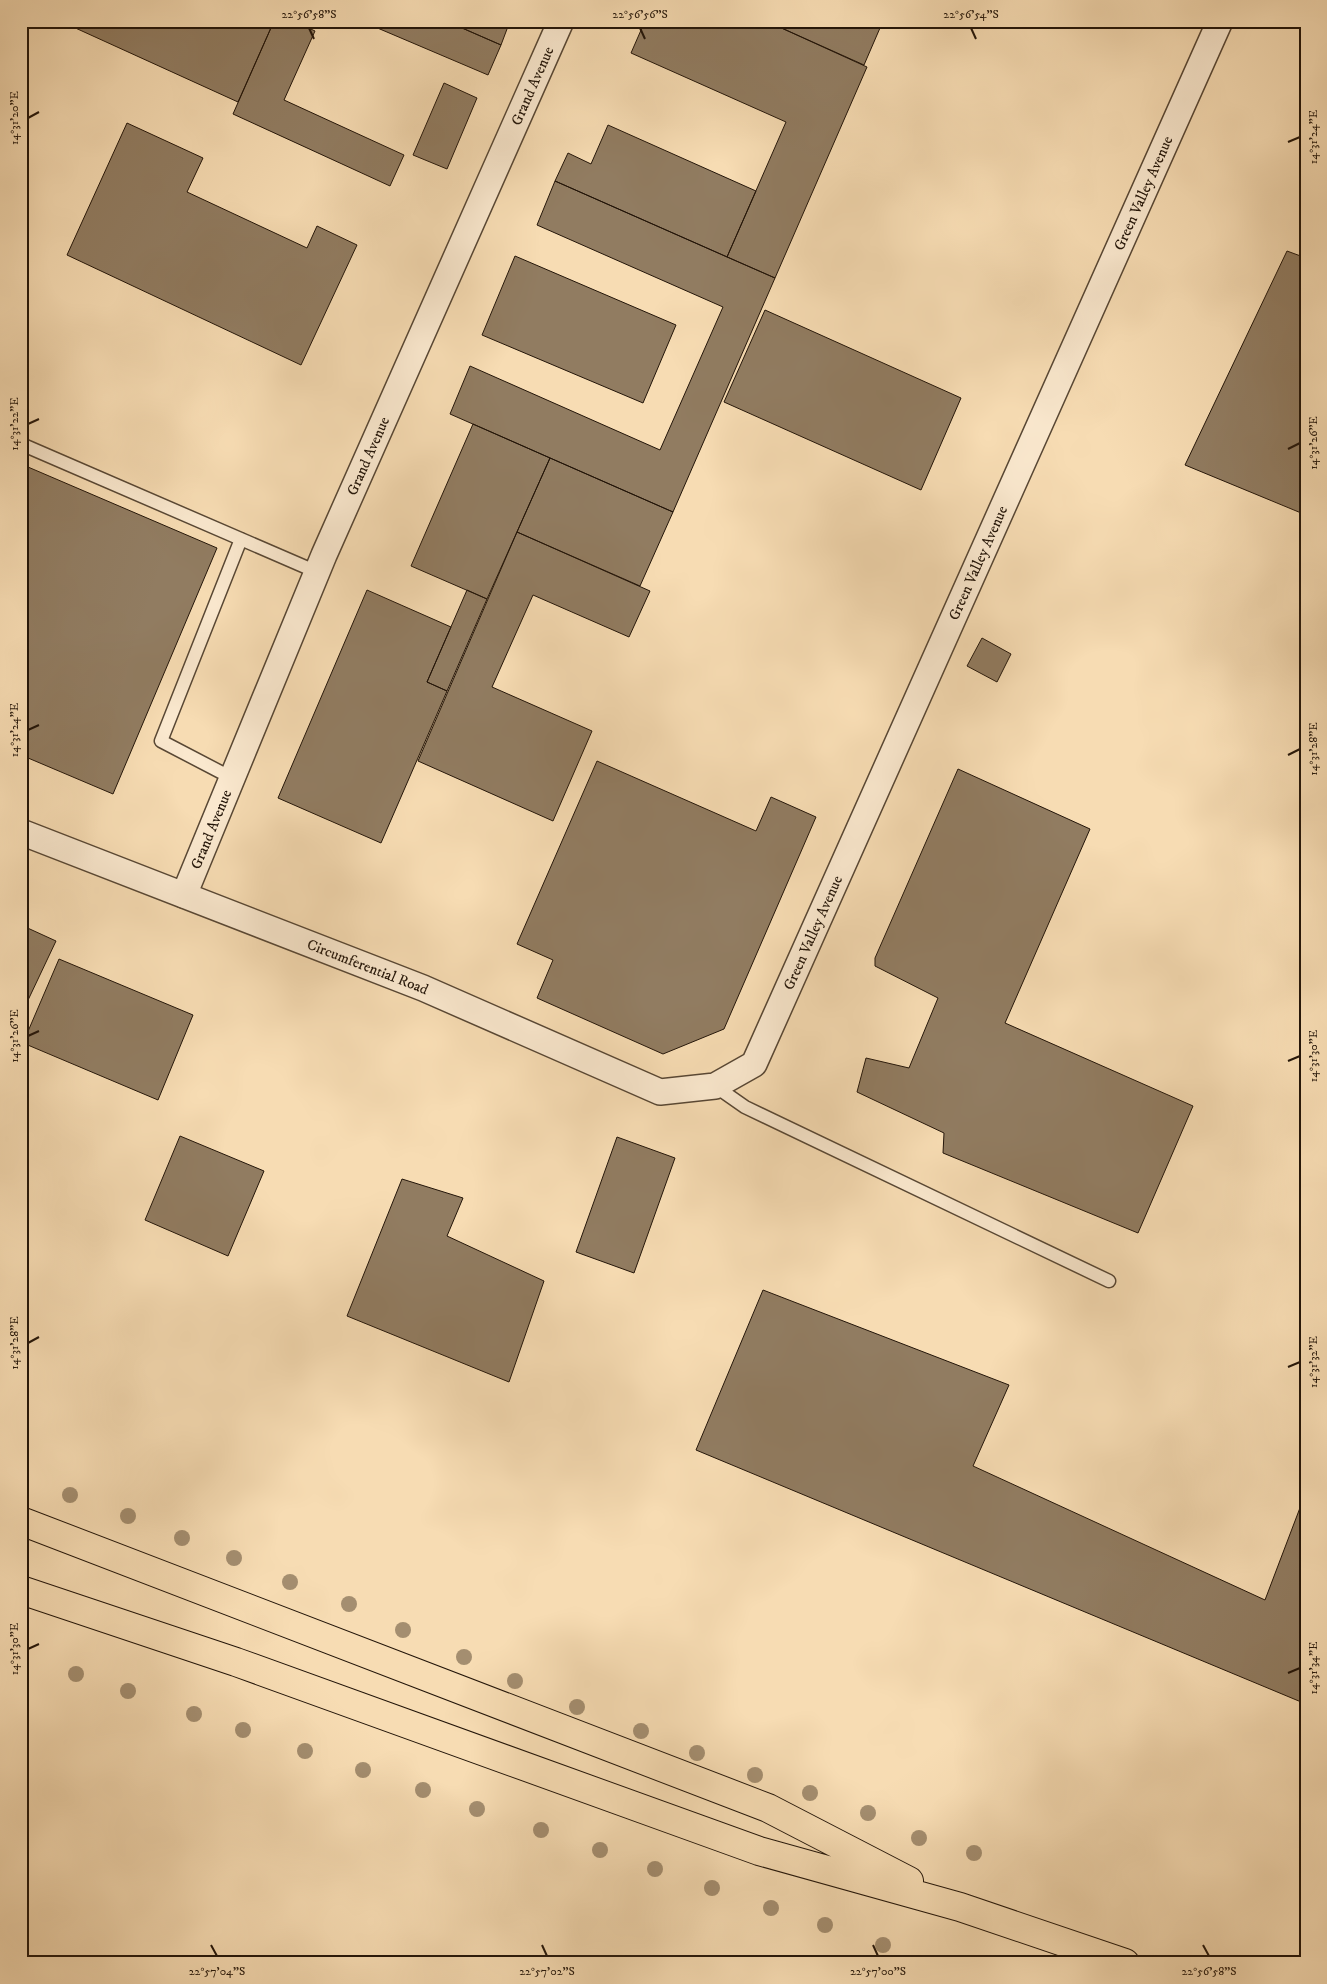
<svg xmlns="http://www.w3.org/2000/svg" width="1327" height="1984" font-family="'IM FELL DW Pica',serif">
<style>
.building{fill:#917c61;stroke:#231509}
.lines{fill:none;stroke-linecap:round;stroke-linejoin:round}
.lane-casing{stroke:#584734;stroke-width:15}
.street-casing{stroke:#584734;stroke-width:28}
.highway-casing{stroke:#231509;stroke-width:30}
.lane{stroke:#fae8ce;stroke-width:12}
.street{stroke:#fae8ce;stroke-width:25}
.highway{stroke:#f7dcb3;stroke-width:28}
.tree{fill:#a48e70}
.ticks{fill:none;stroke:#231509;stroke-width:2}
.labels{text-anchor:middle;stroke-width:5;stroke-linejoin:round;paint-order:stroke}
.street-label{font-size:15px;fill:#231509;stroke:#fae8ce}
.neatline{fill:none;stroke:#231509;stroke-width:2}
.ticks-label{font-size:12px;text-anchor:middle;fill:#231509}
</style>
<rect width="100%" height="100%" fill="#f7dcb3"/>
<filter id="stains"><feTurbulence type="fractalNoise" baseFrequency=".004" numOctaves="4"/><feColorMatrix values="0 0 0 0 .2 0 0 0 0 .09 0 0 0 0 .02 0 0 0 .5 -.17"/></filter>
<radialGradient id="worn" r=".72"><stop offset=".6" stop-color="#630" stop-opacity="0"/><stop offset="1" stop-color="#630" stop-opacity=".3"/></radialGradient>
<path class="building" d="M60,21H274L238,102Z
M274,21H294L315,31L284,100L404,155L390,186L233,114Z
M361,21H446L501,45L488,75Z
M446,21H510L501,45Z
M645,21H766L867,67L775,278L727,257L786,122L631,53Z
M766,21H883L864,65Z
M1080,21H1100L1097,28Z
M444,83L477,98L447,169L413,155Z
M127,123L203,158L187,192L307,248L317,226L357,245L301,365L67,255Z
M608,125L756,191L727,257L555,181L568,153L591,164Z
M555,181L775,278L673,512L450,414L470,366L660,450L723,307L537,225Z
M1287,251L1306,258V515L1185,465Z
M515,256L676,325L643,403L482,335Z
M765,310L961,398L921,490L724,402Z
M473,424L550,458L487,599L411,566Z
M550,458L673,512L640,586L517,532Z
M21,464L217,548L113,794L21,755Z
M517,532L650,591L629,637L533,595L492,687L592,731L553,821L418,761Z
M367,590L451,627L427,682L447,691L381,843L278,798Z
M467,590L487,599L447,691L427,682Z
M982,638L1011,654L997,682L967,666Z
M597,761L756,831L771,797L816,817L724,1029L663,1054L537,998L553,960L517,944Z
M958,769L1090,829L1005,1023L1193,1106L1138,1233L943,1153L944,1133L857,1092L866,1058L909,1068L938,998L875,966V958Z
M21,925L56,941L21,1015Z
M59,959L193,1015L158,1100L23,1043Z
M180,1136L264,1171L228,1256L145,1220Z
M617,1137L675,1158L634,1273L576,1252Z
M402,1179L463,1198L447,1236L544,1281L509,1382L347,1316Z
M763,1290L1009,1385L973,1466L1265,1600L1306,1492V1704L696,1450Z"/>
<g class="lines">
<g class="lane-casing">
<path id="lane" d="M21,444L317,572
M232,778L161,741L241,539
M715,1086L745,1107L1109,1281"/>
</g>
<g class="street-casing">
<g id="street">
<path id="s1" d="M21,832L423,988L660,1092L715,1086L754,1064L1220,21"/>
<path id="s2" d="M184,895L324,555L561,21"/>
</g>
</g>
<g class="highway-casing">
<path id="highway" d="M21,1521L768,1808L909,1881
M21,1590L236,1662L759,1851L960,1907L1125,1963"/>
</g>
<use href="#lane" class="lane"/>
<use href="#street" class="street"/>
<use href="#highway" class="highway"/>
</g>
<g class="tree">
<circle cx="70" cy="1495" r="8"/>
<circle cx="128" cy="1516" r="8"/>
<circle cx="182" cy="1538" r="8"/>
<circle cx="234" cy="1558" r="8"/>
<circle cx="290" cy="1582" r="8"/>
<circle cx="349" cy="1604" r="8"/>
<circle cx="403" cy="1630" r="8"/>
<circle cx="464" cy="1657" r="8"/>
<circle cx="76" cy="1674" r="8"/>
<circle cx="515" cy="1681" r="8"/>
<circle cx="128" cy="1691" r="8"/>
<circle cx="577" cy="1707" r="8"/>
<circle cx="194" cy="1714" r="8"/>
<circle cx="243" cy="1730" r="8"/>
<circle cx="641" cy="1731" r="8"/>
<circle cx="305" cy="1751" r="8"/>
<circle cx="697" cy="1753" r="8"/>
<circle cx="363" cy="1770" r="8"/>
<circle cx="755" cy="1775" r="8"/>
<circle cx="423" cy="1790" r="8"/>
<circle cx="810" cy="1793" r="8"/>
<circle cx="477" cy="1809" r="8"/>
<circle cx="868" cy="1813" r="8"/>
<circle cx="541" cy="1830" r="8"/>
<circle cx="919" cy="1838" r="8"/>
<circle cx="600" cy="1850" r="8"/>
<circle cx="974" cy="1853" r="8"/>
<circle cx="655" cy="1869" r="8"/>
<circle cx="712" cy="1888" r="8"/>
<circle cx="771" cy="1908" r="8"/>
<circle cx="825" cy="1925" r="8"/>
<circle cx="883" cy="1945" r="8"/>
</g>
<path class="ticks" d="M309,28L314,39M640,28L645,39M971,28L976,39M28,118L39,112M1288,142L1300,137M28,424L39,419M1288,449L1300,443M28,730L39,725M1288,755L1300,749M28,1036L39,1031M1288,1061L1300,1056M28,1343L39,1337M1288,1367L1300,1362M28,1649L39,1644M1288,1673L1300,1668M211,1945L217,1956M542,1945L547,1956M873,1945L878,1956M1203,1945L1209,1956"/>
<g class="labels">
<g class="street-label">
<text dy="5" stroke="none"><textPath href="#s2" startOffset="881">Grand Avenue</textPath></text>
<text dy="5" stroke="none"><textPath href="#s1" startOffset="1744">Green Valley Avenue</textPath></text>
<text dy="5" stroke="none"><textPath href="#s2" startOffset="476">Grand Avenue</textPath></text>
<text dy="5" stroke="none"><textPath href="#s1" startOffset="1339">Green Valley Avenue</textPath></text>
<text dy="5" stroke="none"><textPath href="#s2" startOffset="71">Grand Avenue</textPath></text>
<text dy="5" stroke="none"><textPath href="#s1" startOffset="934">Green Valley Avenue</textPath></text>
<text dy="5" stroke="none"><textPath href="#s1" startOffset="372">Circumferential Road</textPath></text>
</g>
</g>
<rect width="1327" height="1984" fill="none" stroke="#f7dcb3" stroke-width="55"/>
<rect x="28" y="28" width="1272" height="1928" class="neatline"/>
<g class="ticks-label">
<text x="309" y="18">22°56'58"S</text>
<text x="640" y="18">22°56'56"S</text>
<text x="971" y="18">22°56'54"S</text>
<text transform="translate(14 118) rotate(-90)" y="4">14°31'20"E</text>
<text transform="translate(1313 137) rotate(-90)" y="4">14°31'24"E</text>
<text transform="translate(14 424) rotate(-90)" y="4">14°31'22"E</text>
<text transform="translate(1313 443) rotate(-90)" y="4">14°31'26"E</text>
<text transform="translate(14 730) rotate(-90)" y="4">14°31'24"E</text>
<text transform="translate(1313 749) rotate(-90)" y="4">14°31'28"E</text>
<text transform="translate(14 1036) rotate(-90)" y="4">14°31'26"E</text>
<text transform="translate(1313 1056) rotate(-90)" y="4">14°31'30"E</text>
<text transform="translate(14 1343) rotate(-90)" y="4">14°31'28"E</text>
<text transform="translate(1313 1362) rotate(-90)" y="4">14°31'32"E</text>
<text transform="translate(14 1649) rotate(-90)" y="4">14°31'30"E</text>
<text transform="translate(1313 1668) rotate(-90)" y="4">14°31'34"E</text>
<text x="217" y="1975">22°57'04"S</text>
<text x="547" y="1975">22°57'02"S</text>
<text x="878" y="1975">22°57'00"S</text>
<text x="1209" y="1975">22°56'58"S</text>
</g>
<rect width="100%" height="100%" filter="url(#stains)"/>
<rect width="100%" height="100%" fill="url(#worn)"/>
</svg>
